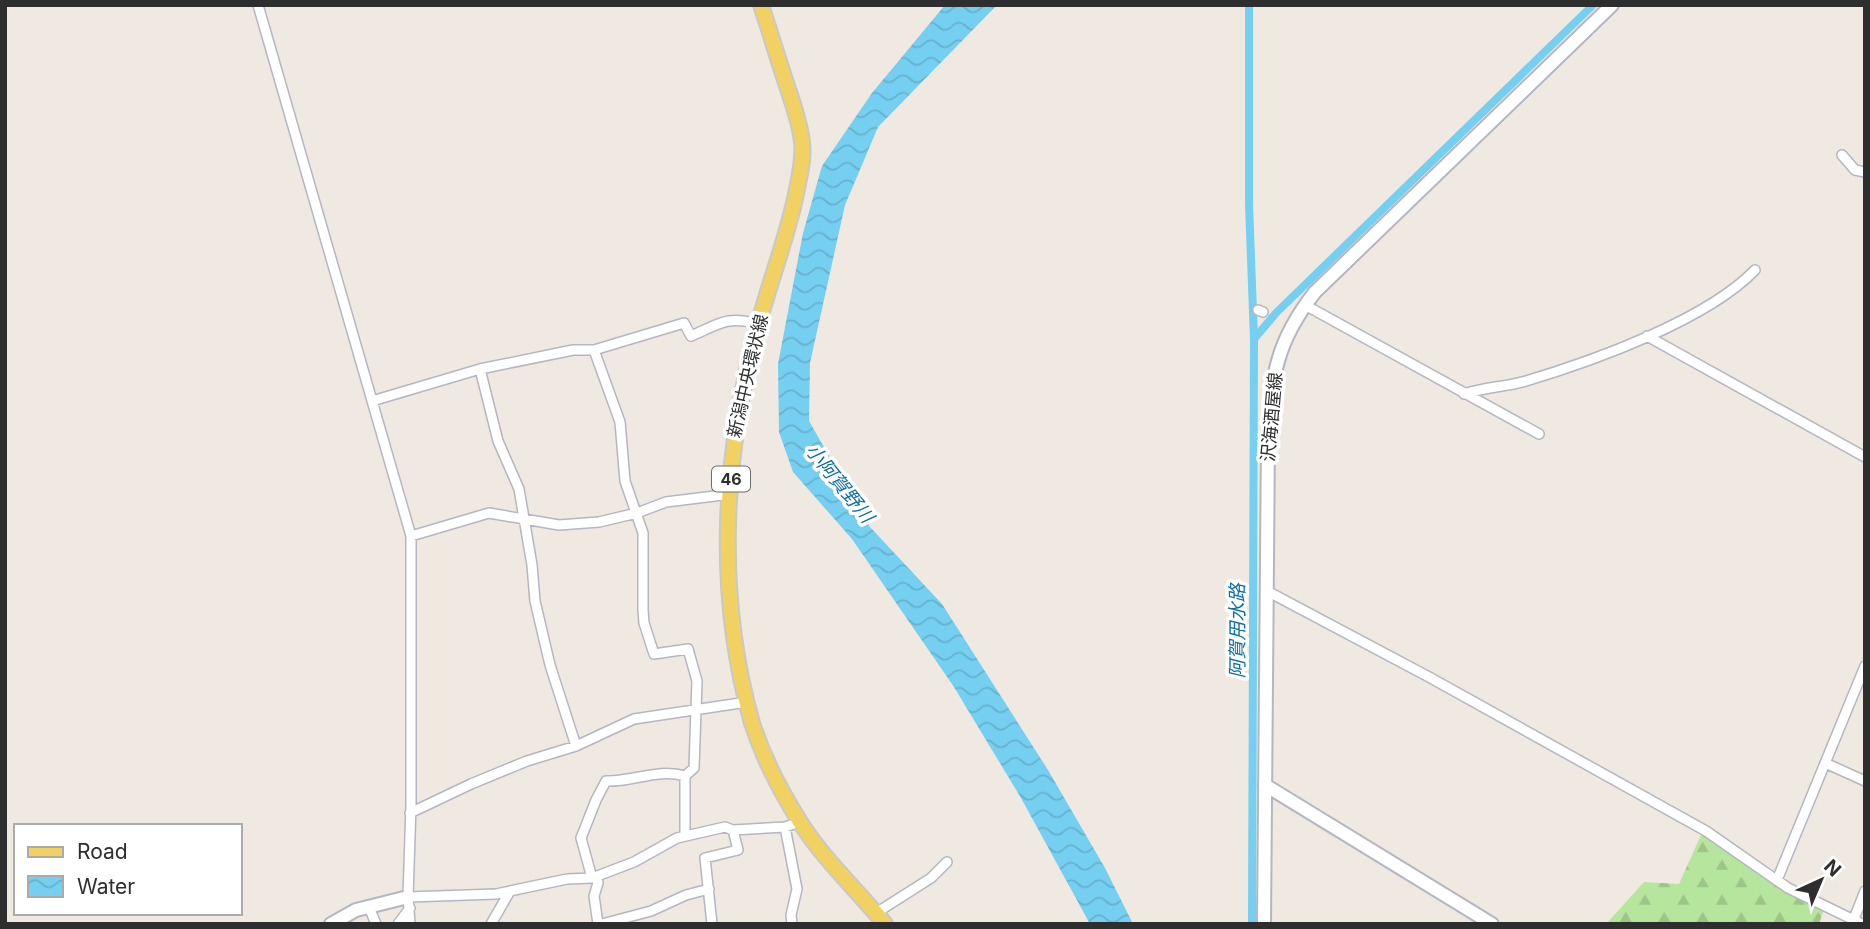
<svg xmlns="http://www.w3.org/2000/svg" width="1870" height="929" font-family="Inter,'Noto Sans JP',sans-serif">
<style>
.forest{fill:url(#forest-firs)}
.water{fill:url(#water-waves)}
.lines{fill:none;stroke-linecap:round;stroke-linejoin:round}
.canal{stroke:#75cff0;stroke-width:8}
.minor-casing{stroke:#b4b7c1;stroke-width:12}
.tertiary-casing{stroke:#b4b7c1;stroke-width:16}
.secondary-casing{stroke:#b4b7c1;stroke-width:16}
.primary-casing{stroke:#c9c9c9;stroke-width:18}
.minor{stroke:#fff;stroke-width:9}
.tertiary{stroke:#fff;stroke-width:12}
.secondary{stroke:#fff;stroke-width:12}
.primary{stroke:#f2d163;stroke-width:14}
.labels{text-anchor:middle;stroke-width:7;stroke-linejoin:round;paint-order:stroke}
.shield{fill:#fff;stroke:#6d6d6d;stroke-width:2}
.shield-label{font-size:16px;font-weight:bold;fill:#2e2e2e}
.street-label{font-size:18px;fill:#2e2e2e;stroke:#fff}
.water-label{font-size:19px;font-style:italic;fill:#0d6fa3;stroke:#fff}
</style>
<defs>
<pattern id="forest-firs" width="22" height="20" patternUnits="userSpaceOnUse" patternTransform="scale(1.75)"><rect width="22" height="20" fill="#b6e59e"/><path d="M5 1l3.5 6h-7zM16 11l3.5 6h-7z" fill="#9dc588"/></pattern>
<pattern id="water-waves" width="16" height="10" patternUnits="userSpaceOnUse" patternTransform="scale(1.75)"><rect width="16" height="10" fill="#75cff0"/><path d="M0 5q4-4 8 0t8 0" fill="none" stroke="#66b2ce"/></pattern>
</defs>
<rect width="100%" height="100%" fill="#efe9e1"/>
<path class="forest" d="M1702,833L1825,906L1819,924H1606L1644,882L1679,884Z"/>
<path class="water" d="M945,5H997L878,127L845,205L810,363L809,421L870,527L942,604L1048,770L1105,868L1133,924H1090L1021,798L954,687L852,539L793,472L779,432L778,364L803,233L822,166L872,93Z"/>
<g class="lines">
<path class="canal" d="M1249,5V204L1254,339L1252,924
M1254,339L1276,313L1593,5"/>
<g class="minor-casing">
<path id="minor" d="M258,5L411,536V805L408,897L410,924
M1842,155L1855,170L1865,172
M1305,305L1539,434
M1258,310L1263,312
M1647,336L1865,457
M594,350L620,422L625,481L643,533V610L644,623L654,654L688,649L697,681L694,768L685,776
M480,369L498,441L519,489L532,565L535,601L550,665L576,746
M1464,394C1484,387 1506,387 1526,381C1593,361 1707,320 1755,270
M372,401L480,369L573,350H594L684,323L691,336C719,324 727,315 758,324
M411,536L489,513L559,525L599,522L637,513L666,502L731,494
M1267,591L1429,677L1706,831L1788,888L1862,924
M1825,763L1865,781
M410,813L471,784L527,761L576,746L634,719L747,702
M785,827L797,889L791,915L792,924
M685,836V776
M597,877L598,883L594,896L598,924
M592,878L581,838L596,800L606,781C633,782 658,768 685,776
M1777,880L1865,666
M408,897L496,894L567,879L592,878L634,862L677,838L725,827L733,830L785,827L800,822
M369,907L376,924
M876,913L931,878L947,862
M398,924L410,908
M491,924L510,891
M602,924L651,911L686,895L709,889
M712,924L705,858L738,850L733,830
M1852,924L1865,891"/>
</g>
<g class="tertiary-casing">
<path id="tertiary" d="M1265,785L1492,924
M331,924L356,910L408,897"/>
</g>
<g class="secondary-casing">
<path id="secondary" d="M1264,924L1268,439C1272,376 1275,343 1315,292L1612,5"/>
</g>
<g class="primary-casing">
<path id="primary" d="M761,5C770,32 778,59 787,86C793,104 800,123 802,142C804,157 800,174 797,189C788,236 770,280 758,326C723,455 715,593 752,723C763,757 781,792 800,822C824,860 857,890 885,924"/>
</g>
<use href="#minor" class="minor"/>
<use href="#tertiary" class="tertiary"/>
<use href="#secondary" class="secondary"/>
<use href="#primary" class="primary"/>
</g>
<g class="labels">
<rect class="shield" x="712" y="466.5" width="38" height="25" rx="5"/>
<g class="shield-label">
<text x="731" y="485">46</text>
</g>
<g class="street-label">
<text transform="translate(748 376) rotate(-77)" y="6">新潟中央環状線</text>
<text transform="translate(1272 417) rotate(-85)" y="6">沢海酒屋線</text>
</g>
<g class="water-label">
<text transform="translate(840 483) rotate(51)" y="7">小阿賀野川</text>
<text transform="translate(1237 631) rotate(-90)" y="7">阿賀用水路</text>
</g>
</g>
<rect width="1870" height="929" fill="none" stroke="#2e2e2e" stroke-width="14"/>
<rect x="14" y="824" width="228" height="91" fill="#ffffff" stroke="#ababab" stroke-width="2"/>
<rect x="28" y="847" width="35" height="10" fill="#f2d163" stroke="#ababab" stroke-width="2"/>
<text x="77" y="859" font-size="21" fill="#2e2e2e">Road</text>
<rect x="28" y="876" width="35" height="21" fill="url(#water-waves)" stroke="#ababab" stroke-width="2"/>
<text x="77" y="894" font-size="21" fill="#2e2e2e">Water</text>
<g transform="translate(1821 880) rotate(44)" stroke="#ffffff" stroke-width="5" paint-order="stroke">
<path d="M0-5L12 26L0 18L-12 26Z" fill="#2e2e2e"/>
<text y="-10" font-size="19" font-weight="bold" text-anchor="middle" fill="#2e2e2e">N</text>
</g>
</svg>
